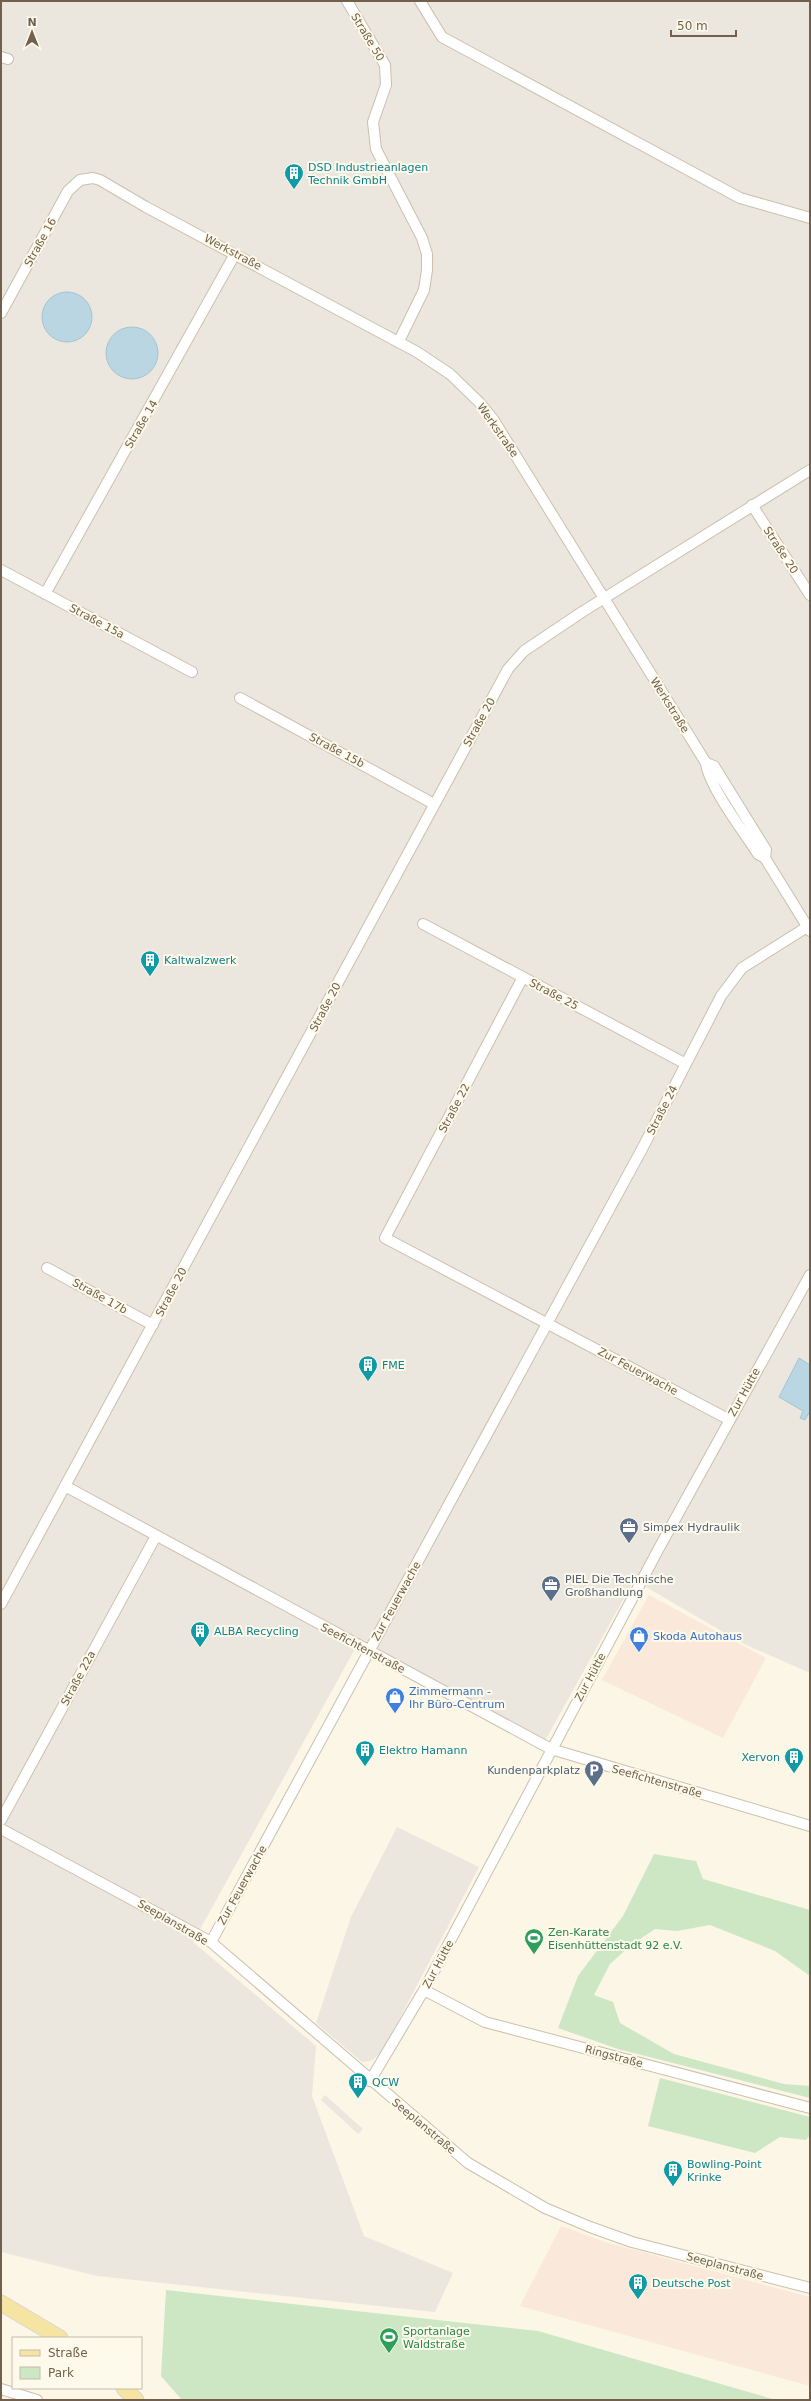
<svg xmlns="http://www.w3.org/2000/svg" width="811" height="2401" font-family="'DejaVu Sans',sans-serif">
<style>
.commercial{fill:#fae9da}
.industrial{fill:#ebe7df}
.green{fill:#cde7c5}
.water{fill:#bbd6e3;stroke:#a2c4d4}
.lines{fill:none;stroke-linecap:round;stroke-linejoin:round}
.minor-casing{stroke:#ccbfac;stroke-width:12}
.primary-casing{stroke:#dad6d0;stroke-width:17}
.minor{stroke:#fff;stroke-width:10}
.primary{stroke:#f5e4a2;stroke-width:15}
.labels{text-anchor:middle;stroke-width:4;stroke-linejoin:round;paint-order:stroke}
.street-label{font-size:11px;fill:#72604c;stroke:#fefaeb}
.culture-label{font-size:11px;fill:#0d838f;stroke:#fefaeb;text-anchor:start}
.service-label{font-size:11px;fill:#4e5e75;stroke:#fefaeb;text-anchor:start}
.shop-label{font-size:11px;fill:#366cbe;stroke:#fefaeb;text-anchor:start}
.leisure-label{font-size:11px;fill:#27864d;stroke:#fefaeb;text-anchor:start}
</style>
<rect width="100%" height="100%" fill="#fbf6e5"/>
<path class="commercial" d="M649,1595L766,1658L723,1738L602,1680Z
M561,2226L605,2242L810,2297V2386L520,2306Z"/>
<path class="industrial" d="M1,1H810V1673L742,1643L634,1580L540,1750L356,1647L193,1942L316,2046L312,2096L364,2236L453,2273L435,2312L97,2276L1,2252Z
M397,1827L479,1867L382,2052L371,2061L362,2062L316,2023L351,1917Z
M325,2095L363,2129L358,2134L321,2100Z"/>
<path class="green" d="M654,1854L696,1861L703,1879L810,1910V1976L775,1951L710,1925L677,1931L655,1929L630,1946L610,1964L594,1995L613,2002L620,2023L674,2054L784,2084L810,2086V2098L618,2049L558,2028L578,1976L623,1916Z
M660,2078L810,2117V2135L806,2140L780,2137L755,2153L648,2126Z
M166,2290L538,2331L776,2400H182L161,2376Z"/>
<path class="water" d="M42 317a25 25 0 1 1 50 0a25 25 0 1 1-50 0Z
M106 353a26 26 0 1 1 52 0a26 26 0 1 1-52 0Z
M799,1358L810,1365V1411L805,1420L800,1418L803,1411L779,1397Z"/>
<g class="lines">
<g class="minor-casing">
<path id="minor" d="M347,1L385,65L386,85L373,122L376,149L422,238L427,254V270L424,290L399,341
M420,1L442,37L740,198L810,218
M1,57L8,59
M1,313L68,191L80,180L93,178L100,180L146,207L417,352L450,374L479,402L493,419L706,763C709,787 744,832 758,854L765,858L810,931
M752,505L810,595
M1,570L192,672
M45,594L235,254
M240,698L434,804
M706,763L714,766L766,850L765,858
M423,924L686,1064
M523,977L385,1238L728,1419
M47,1268L153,1325
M65,1486L551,1749L810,1826
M1,1604L508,669L524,651L582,612L810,470
M1,1820L156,1536
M1,1829L211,1942L468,2163L545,2208L590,2227L632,2242L810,2288
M211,1942L642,1149L721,996L742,968L807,927
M424,1990L485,2022L810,2108
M370,2081L424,1990L658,1550L810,1275
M1,2389L37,2400"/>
</g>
<g class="primary-casing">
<path id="primary" d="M1,2303L60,2338
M124,2388L136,2400"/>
</g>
<use href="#minor" class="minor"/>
<use href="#primary" class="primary"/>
</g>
<defs>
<g id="building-pin" transform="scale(1)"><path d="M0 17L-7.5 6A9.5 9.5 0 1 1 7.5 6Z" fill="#0f9aa8" stroke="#fefaeb"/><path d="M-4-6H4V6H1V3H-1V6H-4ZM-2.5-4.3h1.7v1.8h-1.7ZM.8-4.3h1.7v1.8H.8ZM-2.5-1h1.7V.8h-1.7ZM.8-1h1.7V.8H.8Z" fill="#fff"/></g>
<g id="office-pin" transform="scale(1)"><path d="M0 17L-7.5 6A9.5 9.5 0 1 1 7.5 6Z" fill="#5c6f8a" stroke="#fefaeb"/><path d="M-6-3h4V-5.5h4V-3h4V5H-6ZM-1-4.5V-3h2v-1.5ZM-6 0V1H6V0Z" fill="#fff"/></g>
<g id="shop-pin" transform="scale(1)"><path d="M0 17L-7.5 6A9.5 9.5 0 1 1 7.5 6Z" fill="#3f7fe0" stroke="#fefaeb"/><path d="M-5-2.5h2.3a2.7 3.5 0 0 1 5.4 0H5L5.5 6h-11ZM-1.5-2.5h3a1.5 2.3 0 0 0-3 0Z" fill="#fff"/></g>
<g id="parking-pin" transform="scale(1)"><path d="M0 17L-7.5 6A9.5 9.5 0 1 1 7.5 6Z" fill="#5c6f8a" stroke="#fefaeb"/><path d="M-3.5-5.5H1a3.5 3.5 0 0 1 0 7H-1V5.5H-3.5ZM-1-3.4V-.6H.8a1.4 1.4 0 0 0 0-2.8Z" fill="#fff"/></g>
<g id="stadium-pin" transform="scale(1)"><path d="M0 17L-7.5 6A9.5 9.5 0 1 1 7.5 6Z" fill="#2e9e5b" stroke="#fefaeb"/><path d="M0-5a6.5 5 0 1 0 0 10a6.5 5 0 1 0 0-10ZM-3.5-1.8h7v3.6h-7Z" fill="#fff"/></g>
</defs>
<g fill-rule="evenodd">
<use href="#building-pin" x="294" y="173"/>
<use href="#building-pin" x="150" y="960"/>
<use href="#building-pin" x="368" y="1365"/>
<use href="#office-pin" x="629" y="1527"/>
<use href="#office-pin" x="551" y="1585"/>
<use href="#building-pin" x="200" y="1631"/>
<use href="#shop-pin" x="639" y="1636"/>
<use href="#shop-pin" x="395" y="1697"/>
<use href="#building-pin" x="365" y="1750"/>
<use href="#building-pin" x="794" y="1757"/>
<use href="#parking-pin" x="594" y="1770"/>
<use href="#stadium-pin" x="534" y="1938"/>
<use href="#building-pin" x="358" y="2082"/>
<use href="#building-pin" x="673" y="2170"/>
<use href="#building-pin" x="638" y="2283"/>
<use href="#stadium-pin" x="389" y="2337"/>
</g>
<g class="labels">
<g class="street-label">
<text transform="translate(368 37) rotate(59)" y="4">Straße 50</text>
<text transform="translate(40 242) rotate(-61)" y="4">Straße 16</text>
<text transform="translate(233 252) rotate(28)" y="4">Werkstraße</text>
<text transform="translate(141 424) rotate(-60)" y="4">Straße 14</text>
<text transform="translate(498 430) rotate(55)" y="4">Werkstraße</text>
<text transform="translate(781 550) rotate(57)" y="4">Straße 20</text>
<text transform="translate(97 621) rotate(28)" y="4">Straße 15a</text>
<text transform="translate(670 705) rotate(58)" y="4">Werkstraße</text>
<text transform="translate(479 722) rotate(-61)" y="4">Straße 20</text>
<text transform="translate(337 750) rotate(28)" y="4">Straße 15b</text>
<text transform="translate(554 994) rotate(28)" y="4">Straße 25</text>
<text transform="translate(325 1007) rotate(-62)" y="4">Straße 20</text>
<text transform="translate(454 1108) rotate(-62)" y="4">Straße 22</text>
<text transform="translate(662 1110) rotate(-63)" y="4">Straße 24</text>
<text transform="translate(171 1292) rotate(-62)" y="4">Straße 20</text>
<text transform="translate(100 1296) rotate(29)" y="4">Straße 17b</text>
<text transform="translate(638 1371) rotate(28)" y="4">Zur Feuerwache</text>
<text transform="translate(744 1392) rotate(-61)" y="4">Zur Hütte</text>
<text transform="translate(396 1601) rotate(-61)" y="4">Zur Feuerwache</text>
<text transform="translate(363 1648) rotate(28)" y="4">Seefichtenstraße</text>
<text transform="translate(590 1677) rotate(-62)" y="4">Zur Hütte</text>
<text transform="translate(78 1678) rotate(-62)" y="4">Straße 22a</text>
<text transform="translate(657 1781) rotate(16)" y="4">Seefichtenstraße</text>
<text transform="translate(242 1885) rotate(-61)" y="4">Zur Feuerwache</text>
<text transform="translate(173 1922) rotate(30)" y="4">Seeplanstraße</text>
<text transform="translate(438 1964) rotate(-62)" y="4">Zur Hütte</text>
<text transform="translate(614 2056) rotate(15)" y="4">Ringstraße</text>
<text transform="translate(424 2126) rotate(40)" y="4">Seeplanstraße</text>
<text transform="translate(725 2266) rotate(15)" y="4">Seeplanstraße</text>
</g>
<g class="culture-label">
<text x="308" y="171">DSD Industrieanlagen<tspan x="308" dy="13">Technik GmbH</tspan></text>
<text x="164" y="964">Kaltwalzwerk</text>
<text x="382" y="1369">FME</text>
<text x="214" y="1635">ALBA Recycling</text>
<text x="379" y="1754">Elektro Hamann</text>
<text x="780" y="1761" text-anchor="end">Xervon</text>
<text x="372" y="2086">QCW</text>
<text x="687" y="2168">Bowling-Point<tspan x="687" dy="13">Krinke</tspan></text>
<text x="652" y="2287">Deutsche Post</text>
</g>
<g class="service-label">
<text x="643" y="1531">Simpex Hydraulik</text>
<text x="565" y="1583">PIEL Die Technische<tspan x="565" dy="13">Großhandlung</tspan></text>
<text x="580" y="1774" text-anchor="end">Kundenparkplatz</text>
</g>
<g class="shop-label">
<text x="653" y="1640">Skoda Autohaus</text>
<text x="409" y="1695">Zimmermann -<tspan x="409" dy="13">Ihr Büro-Centrum</tspan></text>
</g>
<g class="leisure-label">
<text x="548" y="1936">Zen-Karate<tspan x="548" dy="13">Eisenhüttenstadt 92 e.V.</tspan></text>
<text x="403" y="2335">Sportanlage<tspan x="403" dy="13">Waldstraße</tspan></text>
</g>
</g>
<rect width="811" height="2401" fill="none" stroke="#72604c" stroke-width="4"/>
<rect x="12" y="2337" width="130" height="52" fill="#fefaeb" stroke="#c6bcab"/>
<rect x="20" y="2350" width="20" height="6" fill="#f5e4a2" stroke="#c6bcab"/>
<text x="48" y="2357" font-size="12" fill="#72604c">Straße</text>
<rect x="20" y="2367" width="20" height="12" fill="#cde7c5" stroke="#c6bcab"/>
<text x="48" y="2377" font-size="12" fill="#72604c">Park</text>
<g transform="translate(32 32)" stroke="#fefaeb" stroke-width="3" paint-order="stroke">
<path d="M0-3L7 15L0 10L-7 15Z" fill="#72604c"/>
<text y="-6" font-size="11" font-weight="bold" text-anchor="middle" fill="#72604c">N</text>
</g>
<path d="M671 30v6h65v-6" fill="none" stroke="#72604c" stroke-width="2"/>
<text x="677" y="30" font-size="12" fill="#72604c" stroke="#fefaeb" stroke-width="3" paint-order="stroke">50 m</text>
</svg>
